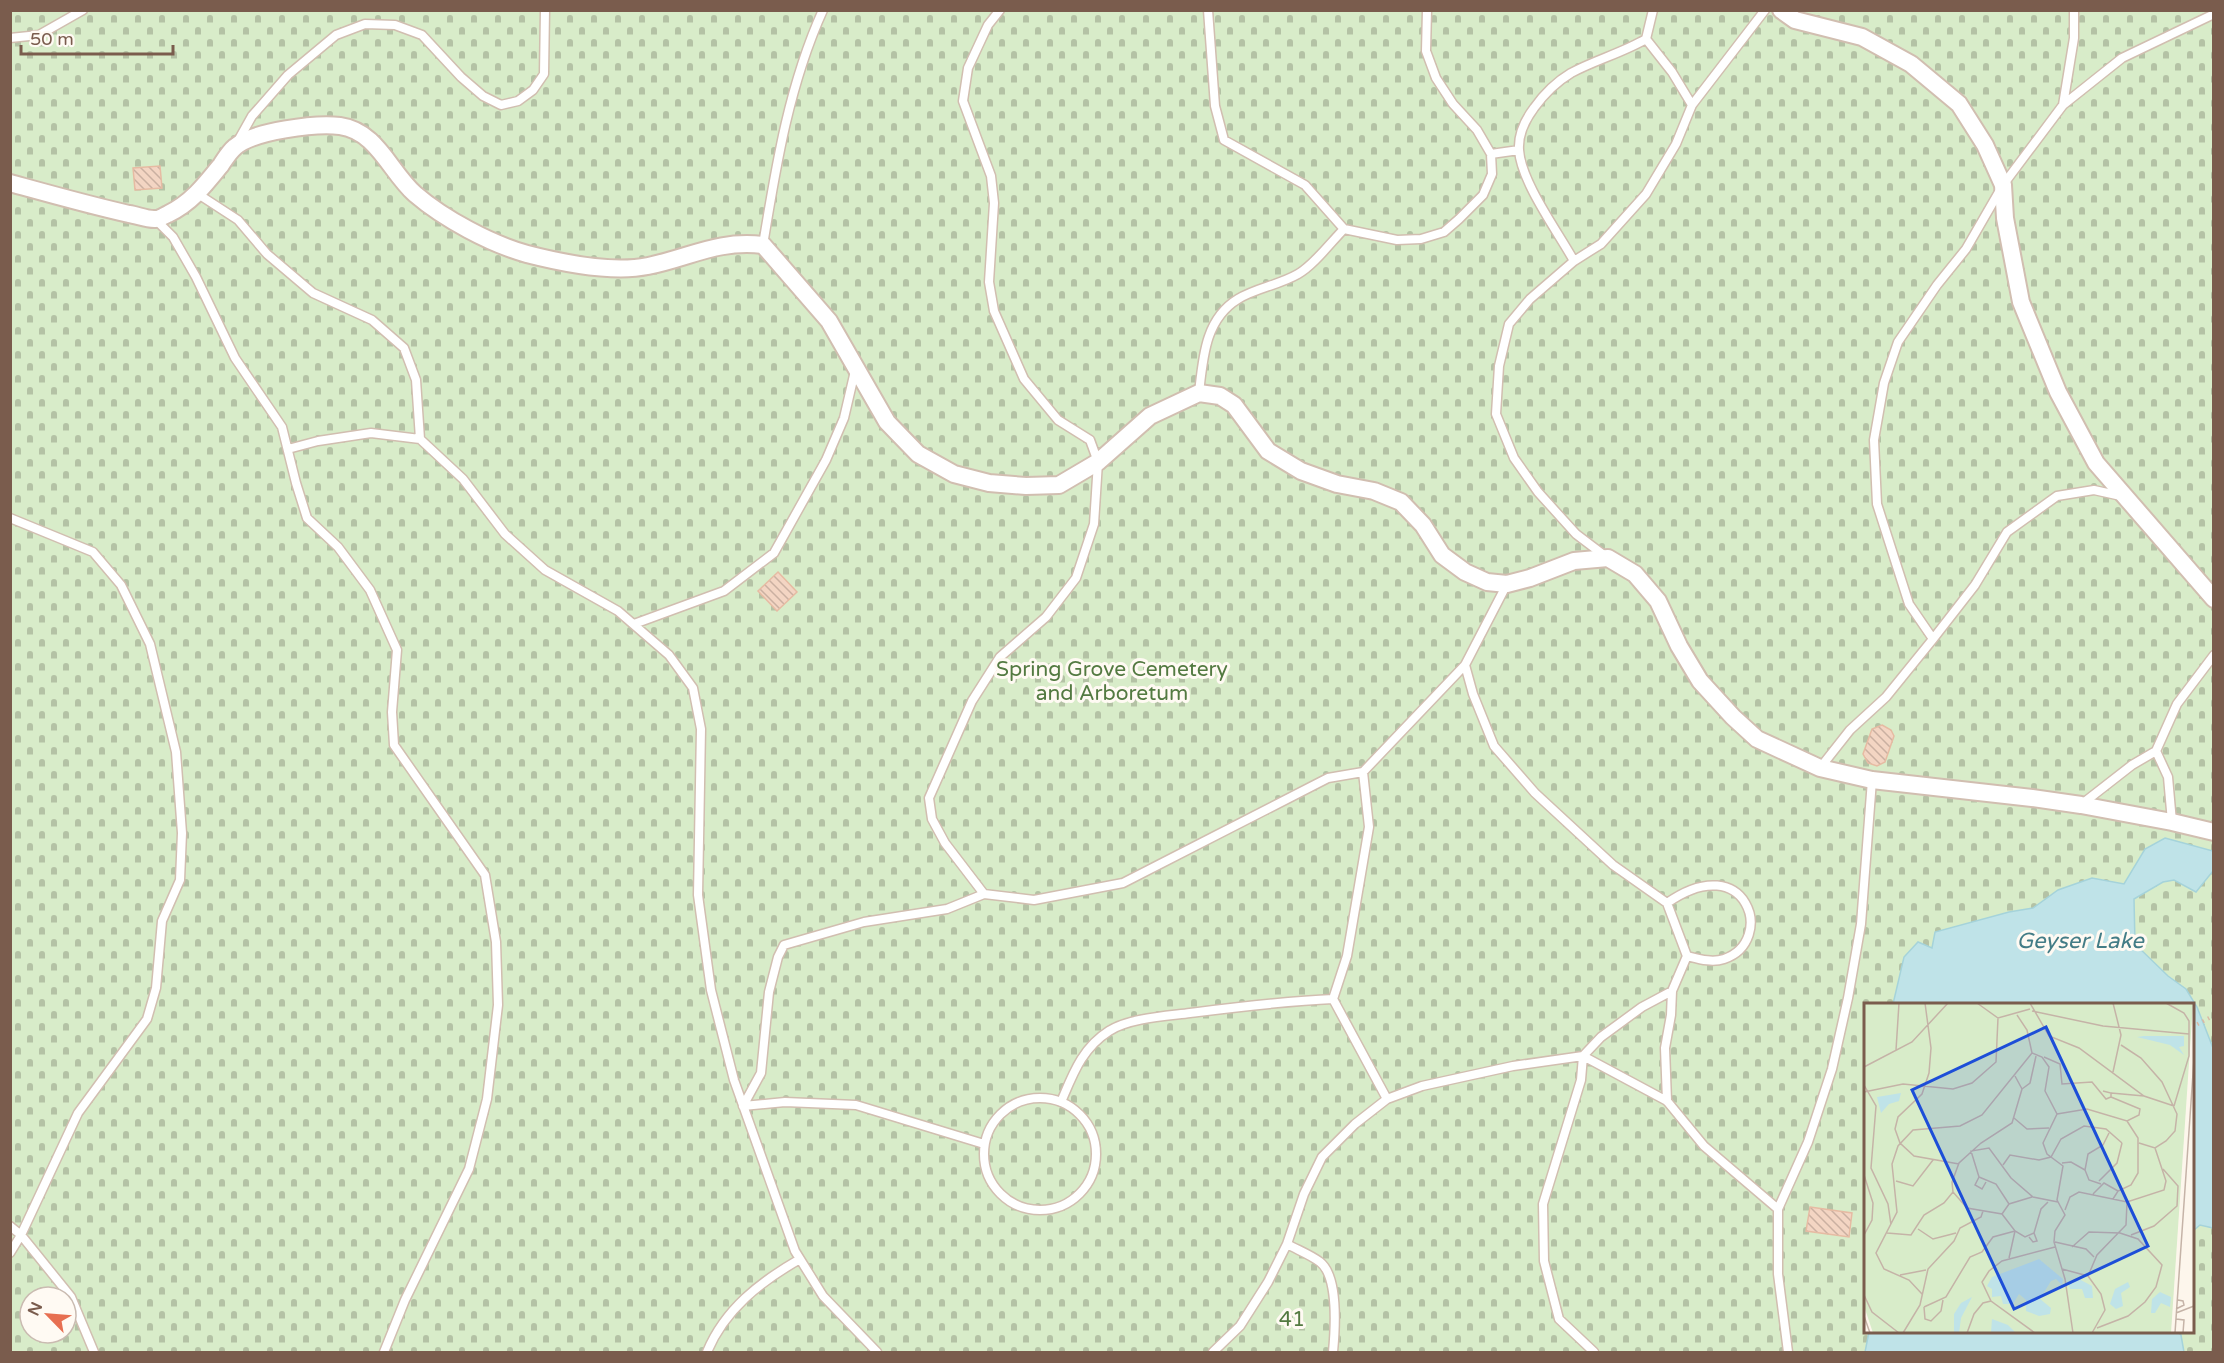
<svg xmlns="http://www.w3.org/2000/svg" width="2224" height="1363" font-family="'Varela Round',sans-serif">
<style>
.cemetery{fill:url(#cemetery-stones);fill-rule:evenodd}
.water{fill:#bfe3e8;stroke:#a5d3da;stroke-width:1.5}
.building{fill:url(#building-back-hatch);stroke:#e6bba3;stroke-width:1.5}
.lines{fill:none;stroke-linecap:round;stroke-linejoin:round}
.service-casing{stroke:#d1beb0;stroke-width:11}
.minor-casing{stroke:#d1beb0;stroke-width:20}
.path{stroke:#d9b8a5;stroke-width:4;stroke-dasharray:1.5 4.5;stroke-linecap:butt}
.service{stroke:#fff;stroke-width:8}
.minor{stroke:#fff;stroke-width:16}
.labels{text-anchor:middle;stroke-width:6;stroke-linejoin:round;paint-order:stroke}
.park-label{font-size:21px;fill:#537a41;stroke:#fffaf3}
.water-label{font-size:22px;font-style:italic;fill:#437c86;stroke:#fffaf3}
.inset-road{fill:none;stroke:#c5b3a7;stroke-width:1.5}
.view{fill:#1d4ed8;fill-opacity:0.15;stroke:#1d4ed8;stroke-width:3}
.inset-edge{fill:none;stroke:#7a5c4d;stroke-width:3}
</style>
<defs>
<pattern id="cemetery-stones" width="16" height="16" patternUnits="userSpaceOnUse" patternTransform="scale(1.5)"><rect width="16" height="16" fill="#d8ecc9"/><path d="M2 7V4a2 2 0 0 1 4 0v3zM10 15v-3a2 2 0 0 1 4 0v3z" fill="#b4c2a5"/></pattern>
<pattern id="building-back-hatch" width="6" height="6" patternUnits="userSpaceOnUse" patternTransform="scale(1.5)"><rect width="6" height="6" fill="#f3d5c3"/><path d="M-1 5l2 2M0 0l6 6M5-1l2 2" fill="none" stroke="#cab0a1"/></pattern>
</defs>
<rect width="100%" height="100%" fill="#fdf6ec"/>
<path class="cemetery" d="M10,11H2213V1352H11ZM1866,1004H2192V1332H1866ZM30,1297H66V1333H30Z"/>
<path class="water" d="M2165,838L2213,851V871L2196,892L2174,880L2163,882L2134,899L2135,944L2168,976L2186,989L2197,1007L2213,1048V1228L2200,1225L2193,1231L2192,1004H1893L1904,957L1918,942L1932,948L1935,932L2009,912L2033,908L2058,890L2092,878L2124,884L2145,849Z
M1869,1332H2177L2181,1335L2184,1352H1865Z"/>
<path class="building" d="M160,166L162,188L135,190L133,168Z
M778,572L797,592L777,611L758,591Z
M1882,725L1891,730L1894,736L1885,762L1877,766L1868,763L1863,754L1872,729Z
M1810,1207L1852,1213L1849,1237L1806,1231Z"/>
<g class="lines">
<g class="service-casing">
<path id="service" d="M1208,10L1215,106L1224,140L1305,185L1344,229L1397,240L1421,239L1444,232L1459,219L1483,195L1492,174L1491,154L1519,150
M1427,10L1426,51L1436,78L1453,104L1477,130L1491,154
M10,38L39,35L83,10
M1646,39L1672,72L1692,105
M2063,105L2074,38V10
M238,141L252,116L288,75L336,35L365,24L395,25L422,35L461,77L483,96L501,105L518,101L533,90L544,74L545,10
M198,194L238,220L267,254L313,293L372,320L404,348L416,380L420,439
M156,220L173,237L196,277L235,358L282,427L296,483L307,518L338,547L370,590L397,650L392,712L394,745L485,875L496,942L498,1005L487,1099L469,1169L405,1300L384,1352
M763,245C776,166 789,85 823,10
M1574,261C1558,232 1521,182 1519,150C1518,134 1525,120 1534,108C1544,94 1556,82 1571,73C1595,60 1622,53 1646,39L1653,10
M1199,393C1203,358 1205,319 1238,299C1256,288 1279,285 1298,274C1314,265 1331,242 1344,229
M288,449L318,441L371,433L420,439L463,479L505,534L545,570L618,611L669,655L693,688L701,729L698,895L711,990L734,1080L795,1251L823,1296L877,1352
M10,518L93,552L121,585L150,644L176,752L182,833L180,880L162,921L156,988L147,1019L78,1113L21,1235L10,1253
M1605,556L1576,534L1538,492L1514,458L1496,414L1499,366L1509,324L1530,299L1574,261L1601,244L1646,194L1676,144L1692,105L1765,10
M634,624L724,591L774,553L826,460L844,418L855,371
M1933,639L1909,604L1877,504L1874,440L1884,383L1898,342L1937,285L1966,249L2003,185L2063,105L2122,58L2214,14
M1465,665L1473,694L1494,746L1535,793L1613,865L1667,903L1687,956L1672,991L1642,1007L1601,1037L1583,1056L1581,1080L1543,1204L1544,1261L1559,1319L1594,1352
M2156,751L2168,777L2172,822
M1820,768L1850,730L1886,697L1933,639L1975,585L2007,532L2057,496L2094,490L2121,496
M1363,772L1369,827L1347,956L1333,999L1387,1099
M2082,804L2132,765L2156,751L2177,704L2214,655
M984,894L945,843L932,819L929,798L972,701L1000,657L1046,617L1076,578L1094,524L1098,462L1090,440L1058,420L1024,379L994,311L989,282L994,203L991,176L963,101L968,68L988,25L1000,10
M1667,903C1747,847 1777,941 1724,959C1712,963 1699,959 1687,956
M984 1154a56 56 0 1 1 112 0a56 56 0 1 1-112 0Z
M1667,1101L1665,1048L1671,1015L1672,991
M1061,1102C1073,1074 1082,1048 1109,1031C1129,1018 1167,1016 1190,1013C1238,1007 1285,1001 1333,999
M743,1106L761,1073L769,992L778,957L784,945L864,922L947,909L984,894L1034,900L1123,883L1328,778L1363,772L1465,665L1507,584
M743,1106L785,1102L856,1105L984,1144
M10,1226L21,1235L71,1297L94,1352
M1287,1244C1298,1250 1311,1255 1320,1262C1339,1277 1335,1331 1333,1352
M707,1352C725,1309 760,1282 800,1259
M1213,1352L1240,1326L1268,1282L1287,1244L1304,1194L1322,1157L1355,1124L1387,1099L1422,1086L1513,1066L1583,1056L1667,1101L1704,1146L1778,1209
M1788,1352L1778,1274V1209L1808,1142L1832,1069L1848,998L1861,924L1872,780"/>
</g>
<g class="minor-casing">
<path id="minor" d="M1781,10L1795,20L1862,37L1911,64L1959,104L1985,145L2003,185L2005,218L2021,302L2058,392L2096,463L2214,599
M10,183C50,194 89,205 129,214C137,215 148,220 156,219C160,219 165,215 168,214C191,203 205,185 221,165C225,159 229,152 235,147C253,131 316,123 340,126C377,131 390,172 415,194C444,219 491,244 527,254C562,263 613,273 648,266C692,257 716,240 763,245L829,321L887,422L918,454L954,474L989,483L1026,486L1059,485L1098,462L1150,416L1199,393L1220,396L1234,405L1268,451L1301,471L1337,484L1374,491L1401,502L1423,525L1442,555L1465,572L1487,582L1507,584L1530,578L1574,561L1608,558L1635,574L1658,601L1679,646L1700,681L1733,717L1757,739L1820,768L1872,780L2032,798L2081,805L2172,822L2214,832"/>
</g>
<path class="path" d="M2192,1027L2211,1017"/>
<use href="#service" class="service"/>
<use href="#minor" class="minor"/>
</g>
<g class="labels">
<g class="park-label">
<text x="1112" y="676">Spring Grove Cemetery<tspan x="1112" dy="24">and Arboretum</tspan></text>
<text x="1292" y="1326">41</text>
</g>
<g class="water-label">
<text x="2080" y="948">Geyser Lake</text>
</g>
</g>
<g transform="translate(1864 1003)">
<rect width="330" height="330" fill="#fdf6ec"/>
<path d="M0,0H329L307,330H9L0,303Z" fill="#d8ecc9"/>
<path d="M280,33H320V43L315,44L320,52L306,42L273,34ZM37,90L35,98L25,101L17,110L13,94ZM175,256L199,276L198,282L192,276L187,278L176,296L187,305L186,311L175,313L162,308V297L155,291L149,301H139L137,293L128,294V286L123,283L128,274ZM213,275L228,283L229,295H221L218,286H206L204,278L209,281ZM264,279L266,284L257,290L259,303L252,306L246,301L251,286ZM296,289L307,294L306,304L297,300L291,310H287L288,296ZM108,294L97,315L95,330H90V311L97,300ZM128,316L144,322L152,330H127Z" fill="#bfe3e8"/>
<path class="inset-road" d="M61,0L67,45L65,70L58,91L34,114L31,126L36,140L50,153L95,161M113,0L134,15L166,6M166,0L185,33L215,45L280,93L310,103M249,0L257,32L249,69M302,0L320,10L325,18V53L310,103M168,8L239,23L325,31M153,12L163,27L168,50L178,54L185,64L181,88L193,111L179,140L183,151L199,163L193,197L201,212L191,228L190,239L201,276L209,330M257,42L277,55L298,79L313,111L311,128L302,138L291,145L275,140M32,47L35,0M180,54L196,61L198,81L228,79L242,96L247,94V90L239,88M0,64L48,39L84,0M151,73L158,86L148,120L117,140L95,160L88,179L89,189L103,205L138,211L151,228L161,234L170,230L177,206L184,199M0,82L12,103L7,165L24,201L27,222M158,86L166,80L172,53M0,89L39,81L89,86L108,80L132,59L134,15M247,90L280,93M193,111L223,106L263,118L275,112L276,106L247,94M150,115L163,126L185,125M198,160L207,159L221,167M139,162L146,152L175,157L187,154L197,136L220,123L242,126L258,140M0,172L9,200L8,217L0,232M115,174L132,181L145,201M32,178L49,183L69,157M235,178L253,160L258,140M122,179L118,186L111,182L115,174L107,148L125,145L147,175L169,194L194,199M237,181L225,177L221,167L224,151L239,142L245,130M229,191L240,180L254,188M249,196L254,188L267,182L274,170V135L263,118M201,207L206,194L215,189L263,199L300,187L302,178L291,145M138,211L145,201L168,194M54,226L69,236L92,230M23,230L47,232L60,212L80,200L89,189M267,232L290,223L313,203L314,183L299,166M165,234L169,239L173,238L170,230M191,239L222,246L230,254M208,244L225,229L256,230L274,236L298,262L292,284L281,299L264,313L233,325M145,255L151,228M198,266L224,273L237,291L241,307L228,330M36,272L62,267M224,273L233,252L262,222L263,199M58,291L45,277L20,266L12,250L33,209L28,161L34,143L49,127L96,123L118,112L168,50M0,292L8,309L35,330M60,304L82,294L106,254L118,249L129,234L151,228M60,304L61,316L67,318L77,308L79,297M312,306L320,302L319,298L314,297M312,310L330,303M0,313L6,330M312,316L320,317L319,330M39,330L56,302L64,266L90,238L96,225L117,214L119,208M103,330L110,311L119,300L127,298M171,330L127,298L118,279L125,268L138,258L191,244M311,330L330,56"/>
<path class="view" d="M182,24L284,243L150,306L48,87Z"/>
<rect width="330" height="330" class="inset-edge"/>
</g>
<rect width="2224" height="1363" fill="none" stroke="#7a5c4d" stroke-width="24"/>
<g transform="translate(48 1315) rotate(295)"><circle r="28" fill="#fffaf3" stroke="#cabbb1" stroke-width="1.5"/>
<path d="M0-4.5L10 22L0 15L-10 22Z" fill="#e76f51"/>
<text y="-9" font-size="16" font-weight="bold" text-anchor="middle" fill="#7a5c4d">N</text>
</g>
<path d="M21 45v9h152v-9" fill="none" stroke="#7a5c4d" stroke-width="3"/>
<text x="30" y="45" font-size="18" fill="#7a5c4d" stroke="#fffaf3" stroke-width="4.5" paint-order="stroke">50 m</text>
</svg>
